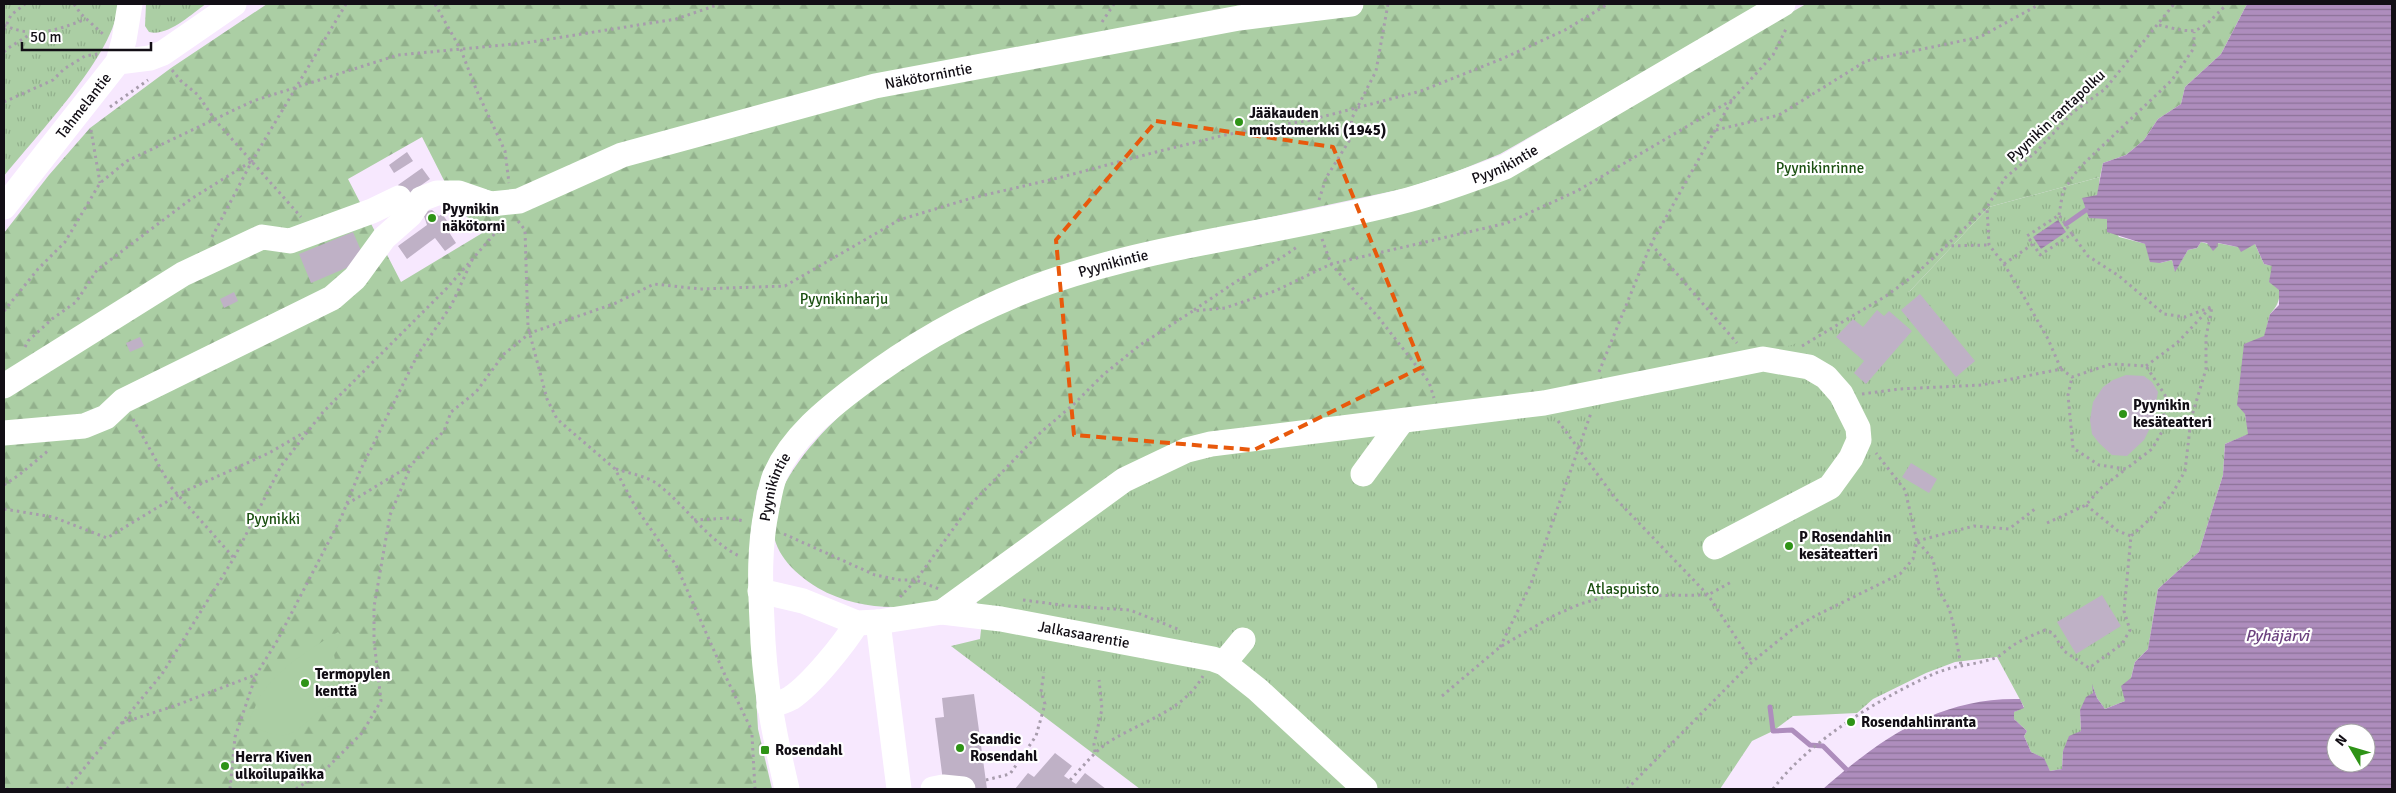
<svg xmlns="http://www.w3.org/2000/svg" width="2396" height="793" font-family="Signika,sans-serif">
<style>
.grass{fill:url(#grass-tufts)}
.forest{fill:url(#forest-firs);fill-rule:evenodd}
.garden{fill:#abcea4}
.water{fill:url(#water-rules);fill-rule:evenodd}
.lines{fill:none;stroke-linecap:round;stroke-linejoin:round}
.stream{stroke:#ae8dbd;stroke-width:5}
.building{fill:#bfb1c6}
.path{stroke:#a79cac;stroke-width:3;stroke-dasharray:2.5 4;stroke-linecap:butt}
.minor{stroke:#fff;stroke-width:25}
.marked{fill:none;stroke:#e8590c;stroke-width:4;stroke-dasharray:10 6;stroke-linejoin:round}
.poi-dot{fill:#2e9316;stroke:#fff;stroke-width:2}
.labels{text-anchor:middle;stroke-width:4.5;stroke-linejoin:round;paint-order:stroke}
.street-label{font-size:15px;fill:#120e15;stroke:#fff}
.poi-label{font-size:15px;font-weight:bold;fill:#120e15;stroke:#fff;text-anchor:start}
.park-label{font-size:15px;fill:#1a4f10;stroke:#fff}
.water-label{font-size:16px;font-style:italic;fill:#6c417f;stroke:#fff}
</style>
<defs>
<pattern id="grass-tufts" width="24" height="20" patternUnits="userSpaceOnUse" patternTransform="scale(1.25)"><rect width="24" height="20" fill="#abcea4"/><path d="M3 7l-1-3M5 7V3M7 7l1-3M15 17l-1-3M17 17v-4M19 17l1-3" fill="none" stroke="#92b08c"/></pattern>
<pattern id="forest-firs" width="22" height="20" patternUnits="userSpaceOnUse" patternTransform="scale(1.25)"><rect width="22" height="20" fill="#abcea4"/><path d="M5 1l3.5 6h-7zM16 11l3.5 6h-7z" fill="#92b08c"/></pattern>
<pattern id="water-rules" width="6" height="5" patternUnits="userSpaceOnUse" patternTransform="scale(1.25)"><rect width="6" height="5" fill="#ae8dbd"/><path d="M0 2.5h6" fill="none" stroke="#8c7298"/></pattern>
</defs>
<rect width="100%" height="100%" fill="#f7e8fe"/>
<path class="grass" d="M4,4H118C117,52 35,137 4,176Z
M146,4H206C191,14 168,37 149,32L145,26Z
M2100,177C2096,203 2104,215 2119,237L2146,244L2160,263L2172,260L2175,271L2188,250L2197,248L2201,242L2216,246H2218L2217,243L2238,247L2255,244L2264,264L2272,266C2278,286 2286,297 2270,314L2245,414L2249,434L2225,444L2223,475L2199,552L2158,589L2148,649L2135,662L2125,701L2105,709L2097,698L2093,687V694L2080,710L2081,731L2063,751L2062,769L2050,771L2043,758L2031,752L2024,736L2027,731L2014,719V712L2024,707L1997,657L1955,662L1926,673L1873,699L1857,713L1793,716L1773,731L1752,741L1720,789H1140L951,646L980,639L983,612L965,585L1177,450L1910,291L1989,207Z"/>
<path class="forest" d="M267,4H1764L1500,154L1453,173L1407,188L1154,242L1005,289L771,459L757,491L751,531L749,576L758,729L772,789H4V233L49,175L90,128L171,68ZM422,137L459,210L484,232L401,282L348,179Z
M1806,4H2247L2221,54L2185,87L2181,104L2158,119L2144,140L2126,155L2103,163L2100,177L1989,207L1910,291L1792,345L1530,405L1177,450L933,603C895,611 853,608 818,588C779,564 760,533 782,490C825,401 961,323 1053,292C1092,279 1134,270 1174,258C1265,231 1357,203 1449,176C1489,163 1536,153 1576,137C1601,127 1625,109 1648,95C1701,65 1753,34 1806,4Z"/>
<path class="garden" d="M338,632L343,638L334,654L340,693L336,703C296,718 300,754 248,723C252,714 256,704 261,695C280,667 310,649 338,632Z"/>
<path class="water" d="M2247,4H2392V789H1823C1881,738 1940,697 2020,699L2024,708L2014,712V719L2027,731L2024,736L2031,752L2044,758L2050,771L2062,769L2063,751L2069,736L2081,731L2080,710L2086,697L2093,693L2092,684L2097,698L2105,709L2125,701L2121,686L2131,678L2135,662L2148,649L2158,589L2199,552L2223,475L2225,444L2248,434L2245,414L2237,405L2244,344L2264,336L2270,314L2279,305V290L2269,282L2272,266L2264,264L2255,244L2241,252L2238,247L2218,243V246L2213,251L2207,243L2201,242L2197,248L2188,250L2175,272L2172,260L2160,263L2150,262L2145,244L2107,232V219L2089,218L2082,198L2097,195L2103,163L2126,155L2144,140L2158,119L2181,104L2185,87L2221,54ZM2336,733H2366V763H2336Z
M2058,220L2066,232L2041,249L2033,237Z"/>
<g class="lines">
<path class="stream" d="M2066,224L2086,210
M1770,707L1773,731L1792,730L1810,745L1823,746L1846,769"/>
</g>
<path class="building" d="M407,152L413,161L394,173L389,165Z
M422,168L430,179L406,196L398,185Z
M432,210L439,216L442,214L451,226L447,229L456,243L445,251L435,238L407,259L398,246L427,225L424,216L427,211Z
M353,232L365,260L311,283L299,254Z
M234,292L238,301L224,308L220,299Z
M1920,294L1975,361L1956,377L1901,310Z
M1877,310L1884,316L1889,311L1912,331L1866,384L1854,373L1864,361L1836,337L1853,319L1863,327Z
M140,337L144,346L130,352L126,343Z
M2126,375L2144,376L2152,382L2158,392L2152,424L2144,440L2127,456L2112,455L2099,443L2092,434L2090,420L2093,402L2103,387L2113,380Z
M1911,463L1937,479L1929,493L1902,477Z
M2102,595L2121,626L2076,654L2057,622Z
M974,694L987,789H944L935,718L944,717L942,698Z
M1055,753L1072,766L1064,776L1076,784L1085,773L1106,789H1015L1028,773L1034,777Z"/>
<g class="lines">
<path class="path" d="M74,4L81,14L104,35
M435,4L461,50L476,89L505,151L509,183
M1102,22L1114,4
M4,25C33,39 58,30 86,19
M2159,25C2200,35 2197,34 2227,4
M4,30L11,15L25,4
M4,52C12,44 22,41 31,33
M172,70L181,81L198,95L215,120L301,217
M4,102L53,80L64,69L85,56L98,54
M110,107L148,80
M91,130L100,183
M1716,130L1779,115L1866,61L1980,37L2040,4
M1319,200L1326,178L1349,141L1352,118L1376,71L1388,4
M2059,215L2063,191L2079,168L2172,80L2194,48V32
M518,221L525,230L528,327L547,399L557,419L615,469L636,508L676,565L724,673L752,731
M2072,234L2088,256L2119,276L2164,314L2185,317L2211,307
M212,237L252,161L346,4
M1322,239L1331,264L1379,318L1429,382L1434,398
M1651,244L1737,343
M2216,245H2218
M1945,246L1989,245
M2004,264L2033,244L2027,236L2059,215L2072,234L2040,255L2033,244
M1194,310L1237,281L1281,258L1297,247
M4,311L38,269L65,242L100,183L127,161L253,101L398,55L525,43L676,19L720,4
M1802,346L1886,296L1916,274L1987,207L2005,178L2037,151L2072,113L2105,89L2174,4
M25,347L28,341L52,319L76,302L97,270L191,199L252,161
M2146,366L2177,343L2210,308
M2061,369L2072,377L2111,364L2146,366L2165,395L2163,430L2152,449L2126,469L2099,465L2073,448L2068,395L2072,377
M1599,372L1651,244L1732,100L1773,55L1787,27
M1862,394L1899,389L1982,385L2061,369L2048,339L2024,297L2004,264L1989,245L1987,207
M133,419L171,487L234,558
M1558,421L1615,498L1708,595L1752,662
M616,469C628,473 646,476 656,483C687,506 706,540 741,557
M4,485L19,475L49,450
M347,504L411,465L444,431L451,412L476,392L504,354L530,333L616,303L654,284L700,289L785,286L899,220L972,198L1058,178L1156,152L1225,135L1310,120L1421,91L1504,58L1565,30L1608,4
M2086,505L2118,531L2131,536
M4,509L53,517L107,538L183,492L269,453L305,432
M694,520L730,518L744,521
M2047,523L2086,505L2101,488L2126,469
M784,534L875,575L900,580H916L939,589
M1917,541L1974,526L2009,529L2035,509
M1918,542L1933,559L1939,591L1949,608L1953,623L1961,665
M900,597L916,580L972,503L1040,433L1074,404L1103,375L1140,345L1193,311L1225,308L1275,291L1331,264L1507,223L1577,191L1732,100
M1023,600L1069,606L1130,610L1180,630
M1500,647L1530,586L1591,413
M1442,696L1500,647L1553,616L1580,604L1608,596L1708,595L1733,581
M122,723L177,705L255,675
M752,735L755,789
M1095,752L1094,744L1102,709L1099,680
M986,780L1010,774L1036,736L1045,704L1041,692L1044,672
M1070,780C1084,766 1095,750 1112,740C1145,720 1183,711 1203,676
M67,789L162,674L234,558L281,466L323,412L447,288L504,223
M230,789L235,737L256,675L277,641L341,518L360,471L418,354L451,306L473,258
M296,789L327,768L362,733L381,701L374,641V607L390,515L411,466
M1627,789L1752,662L1794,628L1815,616L1900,574L1913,559L1917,541L1905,490L1876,453
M1773,789C1809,741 1881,697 1936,673C1955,665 1976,665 1995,658C2003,655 2009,647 2017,643C2026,638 2035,634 2045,630L2053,633L2064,651L2089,668L2122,644L2130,630L2124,611L2131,536L2149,520L2172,494L2185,471L2191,419L2206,369V337L2212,307"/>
<g class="minor">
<path d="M118,62L124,40L130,4"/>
<path id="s1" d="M4,207L118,62L150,58L163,53L234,4"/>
<path d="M4,386L183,274L262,237L290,241L372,211L399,198"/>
<path id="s2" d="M4,433L84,426L106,417L123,401L332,298L355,278L384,238L410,215L421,199L437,193H459L491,204L519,201L622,155L875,86L1239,18L1351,4"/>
<path d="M1363,474L1401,422"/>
<path id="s3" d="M760,591L803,601L857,623L878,622L942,612L1001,619L1213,659L1224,663L1258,690L1365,789"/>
<path d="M942,612L1124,480L1187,450L1211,444L1544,403L1763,359L1809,367L1826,377L1841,394L1858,428L1859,440L1851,458L1830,487L1715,547"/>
<path d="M878,622L899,789"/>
<path d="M1224,663L1243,640"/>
<path d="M769,706C776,704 784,702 791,698C812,684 844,644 857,623"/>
<path id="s4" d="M787,789C773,730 764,682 762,621C760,583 759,546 767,508C769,498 771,485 775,475C792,437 827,409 859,385C917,341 980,306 1049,282C1165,242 1289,232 1408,200C1441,191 1473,179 1505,167L1783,4"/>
<path d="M933,789L943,787L963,789"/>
</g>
</g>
<path class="marked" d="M1156,121L1333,147L1422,367L1254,450L1074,435L1056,240Z"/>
<g class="poi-dot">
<circle cx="1239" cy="122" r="5"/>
<circle cx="432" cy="218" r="5"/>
<circle cx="2123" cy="414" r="5"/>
<circle cx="1789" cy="546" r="5"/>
<circle cx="305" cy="683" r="5"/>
<circle cx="1851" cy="722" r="5"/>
<circle cx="960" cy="748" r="5"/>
<rect x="760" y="745" width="10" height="10" rx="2.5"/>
<circle cx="225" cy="766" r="5"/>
</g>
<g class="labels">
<g class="street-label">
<text dy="5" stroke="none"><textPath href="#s2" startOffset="1025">Näkötornintie</textPath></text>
<text dy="5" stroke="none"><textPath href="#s1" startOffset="129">Tahmelantie</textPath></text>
<text transform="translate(2056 116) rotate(-43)" y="5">Pyynikin rantapolku</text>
<text dy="5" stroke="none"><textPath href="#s4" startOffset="1131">Pyynikintie</textPath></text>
<text dy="5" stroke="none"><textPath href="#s4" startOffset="726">Pyynikintie</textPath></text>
<text dy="5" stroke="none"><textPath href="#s4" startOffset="306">Pyynikintie</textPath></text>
<text dy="5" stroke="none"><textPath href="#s3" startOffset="332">Jalkasaarentie</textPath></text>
</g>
<g class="poi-label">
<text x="1249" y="118">Jääkauden<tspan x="1249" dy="17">muistomerkki (1945)</tspan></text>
<text x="442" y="214">Pyynikin<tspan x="442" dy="17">näkötorni</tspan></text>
<text x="2133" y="410">Pyynikin<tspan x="2133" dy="17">kesäteatteri</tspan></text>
<text x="1799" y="542">P Rosendahlin<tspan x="1799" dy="17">kesäteatteri</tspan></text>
<text x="315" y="679">Termopylen<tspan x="315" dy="17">kenttä</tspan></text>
<text x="1861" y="727">Rosendahlinranta</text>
<text x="970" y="744">Scandic<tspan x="970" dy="17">Rosendahl</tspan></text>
<text x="775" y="755">Rosendahl</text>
<text x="235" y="762">Herra Kiven<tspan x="235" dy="17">ulkoilupaikka</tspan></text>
</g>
<g class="park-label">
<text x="1820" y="173">Pyynikinrinne</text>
<text x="844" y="304">Pyynikinharju</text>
<text x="273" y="524">Pyynikki</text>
<text x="1623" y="594">Atlaspuisto</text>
</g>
<g class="water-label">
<text x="2277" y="641">Pyhäjärvi</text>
</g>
</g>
<rect width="2396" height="793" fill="none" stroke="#120e15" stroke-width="10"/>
<g transform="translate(2351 748) rotate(308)"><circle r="24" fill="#ffffff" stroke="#a09fa1"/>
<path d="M0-4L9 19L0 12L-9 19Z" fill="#2e9316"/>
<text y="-8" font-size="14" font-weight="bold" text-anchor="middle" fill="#120e15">N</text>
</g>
<path d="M22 42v8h129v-8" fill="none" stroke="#120e15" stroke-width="2.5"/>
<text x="30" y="42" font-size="15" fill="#120e15" stroke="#ffffff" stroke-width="4" paint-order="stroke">50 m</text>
</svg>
